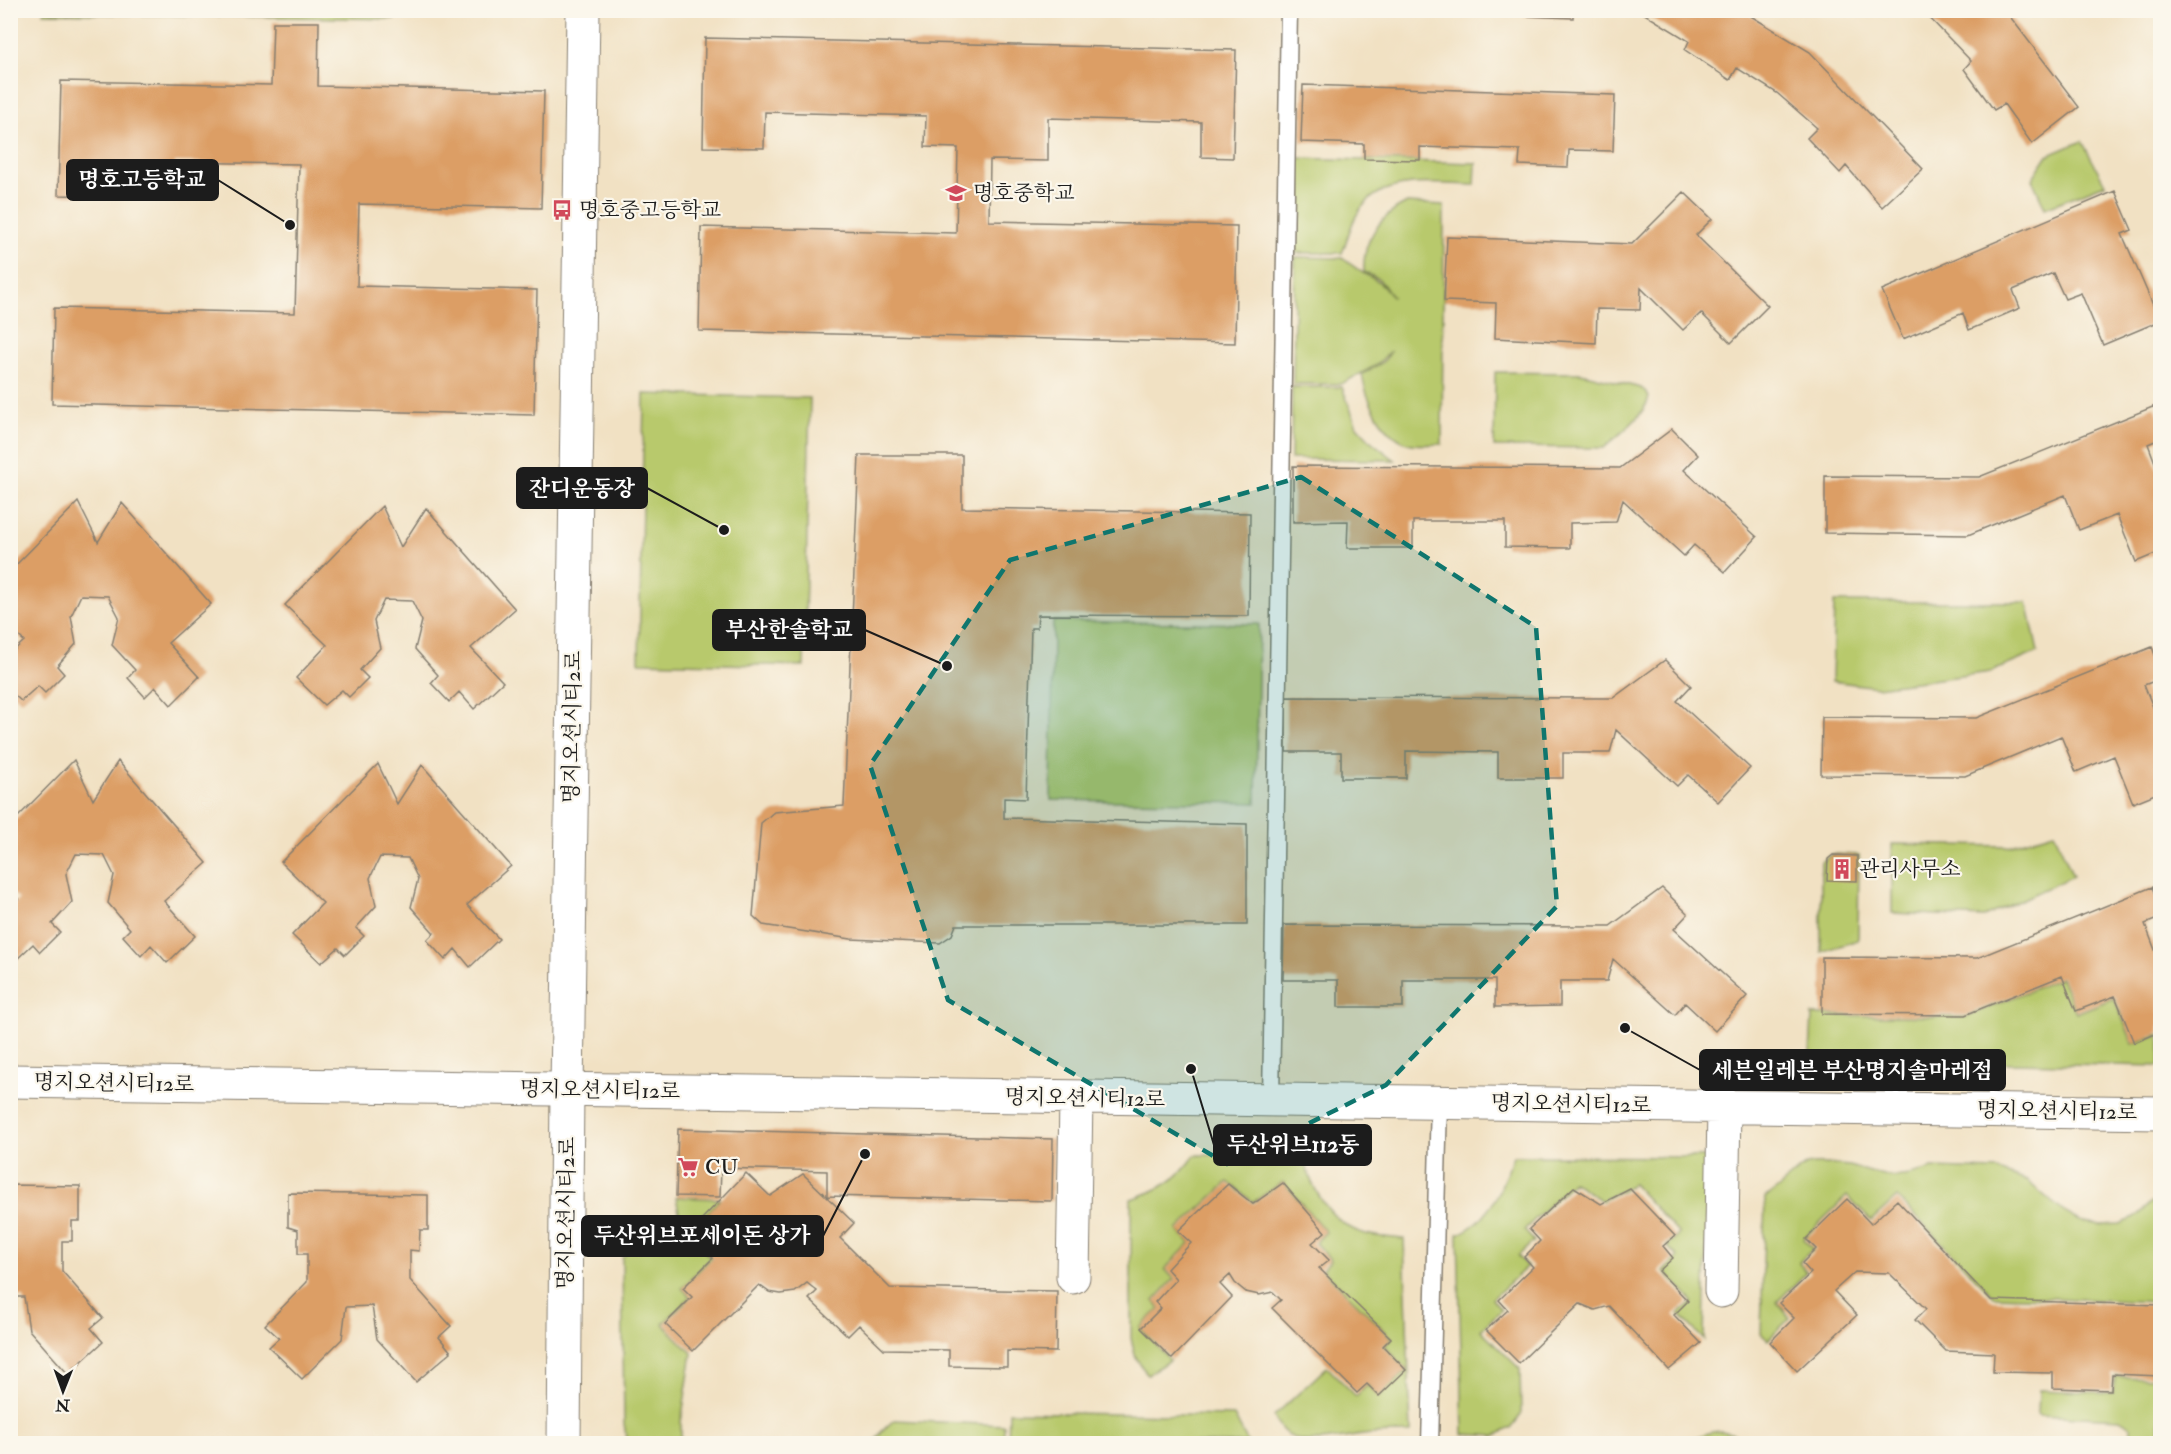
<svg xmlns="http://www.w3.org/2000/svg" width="2171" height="1454" font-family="'IM FELL Double Pica','Noto Serif KR',serif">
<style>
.green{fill:#b8c96c;stroke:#6a7244;stroke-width:1.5}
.building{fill:#dc9e65}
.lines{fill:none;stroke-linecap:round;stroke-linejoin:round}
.service-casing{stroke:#867e70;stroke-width:19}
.minor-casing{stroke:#867e70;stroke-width:35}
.service{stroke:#fff;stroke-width:16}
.minor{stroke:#fff;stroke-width:33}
.marked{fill:#0f766e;fill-opacity:0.2;stroke:#0f766e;stroke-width:4.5;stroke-dasharray:12 8;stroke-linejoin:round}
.labels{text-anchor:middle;stroke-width:4.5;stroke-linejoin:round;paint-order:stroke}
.poi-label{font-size:21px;fill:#1c1c1c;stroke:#fbf7ec;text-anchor:start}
.street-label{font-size:21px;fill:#1c1c1c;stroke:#fbf7ec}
.leader{fill:none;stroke:#1c1c1c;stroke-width:2}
.callout-dot{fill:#1c1c1c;stroke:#fbf7ec;stroke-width:2}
.callout{fill:#1c1c1c;stroke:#1c1c1c;stroke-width:2}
.callout-label{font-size:22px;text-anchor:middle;font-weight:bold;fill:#fff}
</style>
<rect width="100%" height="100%" fill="#fbf7ec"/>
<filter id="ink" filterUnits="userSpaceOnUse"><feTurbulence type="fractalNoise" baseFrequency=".0167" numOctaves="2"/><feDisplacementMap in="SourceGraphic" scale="12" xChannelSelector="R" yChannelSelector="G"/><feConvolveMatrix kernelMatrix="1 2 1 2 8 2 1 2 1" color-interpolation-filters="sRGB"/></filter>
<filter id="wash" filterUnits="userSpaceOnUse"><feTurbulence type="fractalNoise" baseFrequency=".008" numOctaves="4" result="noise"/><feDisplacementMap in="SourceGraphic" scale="24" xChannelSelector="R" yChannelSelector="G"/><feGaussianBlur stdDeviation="1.35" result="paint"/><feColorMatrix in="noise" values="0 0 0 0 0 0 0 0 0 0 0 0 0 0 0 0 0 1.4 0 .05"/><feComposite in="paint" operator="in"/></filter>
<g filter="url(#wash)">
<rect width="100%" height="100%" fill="#f1e1c3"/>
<path class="green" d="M44,10H395V19L44,13Z
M2082,141L2105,184L2045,208L2032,179L2047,156Z
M1294,158L1476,163L1475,185C1440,185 1389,175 1363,206C1352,218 1348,238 1342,253H1293Z
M1407,203L1444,205L1442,444C1432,444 1418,446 1408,443C1383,436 1365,397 1362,374C1374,368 1385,363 1391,351L1375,366L1341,384H1293L1295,257L1342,258L1363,273L1378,281L1393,297L1379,279L1364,272C1362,240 1380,216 1407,203Z
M1495,372L1581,373L1641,388L1646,392L1649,397C1644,417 1619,434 1604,448L1494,447Z
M1292,387H1342L1357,426L1372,442L1395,460L1291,459Z
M644,394L810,398L804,666L639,662Z
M1834,602H2027L2038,652L1991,672L1877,687L1832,681Z
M1053,621L1259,624L1256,803L1051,800Z
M2054,832L2073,876L1984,917L1892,913V844L2008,846Z
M1832,854L1859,855L1858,940L1821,952V862Z
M2061,978L2076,1013L2114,998L2133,1044L2160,1034V1066L1813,1059L1810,1055L1812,1015L1965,1017Z
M1195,1155L1303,1156C1311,1189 1331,1225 1366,1234C1379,1237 1392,1238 1404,1239L1411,1433C1395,1433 1379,1433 1363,1435C1329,1439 1288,1454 1274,1416L1327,1367L1356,1396L1368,1385L1379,1397L1407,1370L1385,1346L1392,1338L1322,1269L1331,1260L1315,1243L1326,1232L1283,1182L1253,1202L1228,1182L1177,1230L1190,1243L1165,1269L1174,1279L1154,1301L1160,1308L1140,1328L1170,1360L1148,1374C1137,1363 1134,1354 1131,1338V1199C1158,1191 1180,1179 1195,1155Z
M1513,1156L1708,1157L1704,1340L1679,1314L1693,1302L1664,1271L1678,1257L1667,1246L1679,1234L1633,1184L1602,1201L1573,1182L1524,1230L1534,1241L1518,1256L1527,1267L1492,1299L1501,1310L1481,1330L1520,1369L1521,1415L1511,1428L1495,1436L1463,1434L1458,1234C1490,1222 1502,1186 1513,1156Z
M1827,1164L1850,1166L1884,1176L1894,1177L1911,1175L1932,1168L1996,1170L2027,1181L2064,1212L2080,1221L2101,1225L2120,1224L2135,1218L2160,1195V1302L1993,1296L1897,1197L1871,1221L1847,1196L1803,1239L1813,1249L1799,1262L1807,1272L1777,1302L1790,1318L1768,1340L1761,1334L1765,1197C1782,1190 1796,1167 1808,1165C1814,1163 1821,1164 1827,1164Z
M676,1197L720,1199L700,1221L713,1234L700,1247L711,1258L682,1288L690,1297L663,1324L692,1353L681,1422V1443H627L624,1423L622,1257L679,1212Z
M2115,1377L2160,1378V1443H2131V1427L2121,1419L2038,1415L2039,1390L2114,1393Z
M1009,1412L1234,1416L1248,1443H1008Z
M894,1420L1004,1425V1443H874L882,1431Z
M1721,1431L1734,1434L1747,1443H1687C1698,1435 1707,1432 1721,1431Z"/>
<g id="blocks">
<path class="building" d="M1525,10H1573V18L1524,16Z
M1638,10H1741L1810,52L1923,169L1882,207L1846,166L1840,173L1807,138L1817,128L1777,93L1737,68L1730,80L1685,50L1689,41Z
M1922,10H2005L2079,107L2032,144L2004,104L1994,110L1964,69L1971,61Z
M273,22H319L318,86L544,91L541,208L359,204L357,286L537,290L534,415L52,404L54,308L295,313L299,164L175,162L174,198L58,195L61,81L271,85Z
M705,38L1236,50L1233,158L1201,157V122L1048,118V161L990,160L989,221L1237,226L1235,343L699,331L701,227L956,233L958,148L925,147L926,116L765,112L764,148L703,147Z
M1303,85L1615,95L1613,151L1569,150L1568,167L1519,165L1520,150L1420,147V160L1364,159V144L1301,142Z
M2115,191L2132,230L2122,234L2160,321L2103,345L2081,293L2065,299L2053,273L2013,290L2020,308L1969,330L1963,313L1903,339L1882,290Z
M1684,192L1712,219L1696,235L1768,306L1731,343L1701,313L1683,330L1641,288L1640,310L1597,309L1596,343L1495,338L1496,303L1444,301L1447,237L1632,244Z
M2155,406L2160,419V439L2148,444L2160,476V552L2136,562L2117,515L2079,530L2065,495L1968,535L1825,533V476L1979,477Z
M1672,429L1698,455L1684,470L1757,537L1725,572L1694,545L1684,556L1623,500L1616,522L1570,523V548L1505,547V521H1413V548H1347L1348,521L1293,522V466L1620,468Z
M859,455H962V508L1250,513L1249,616L1038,615L1037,628H1031L1026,799L1004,798V818L1247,824V925H956L952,935L940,943L851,939L763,925L753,916L761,823L774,812L844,806Z
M78,502L98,542L122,503L211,604L168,643L199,677L171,705L155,687L145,697L128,678L135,670L112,645L119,617L108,596L81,595L71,616L76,644L57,666L64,674L45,693L38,686L21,701L10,691V654L24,641L10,628V571Z
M382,506L401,547L426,508L515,609L471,648L503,682L474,709L459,692L449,702L431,683L438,675L415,649L422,621L412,601L384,600L374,621L380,648L360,670L368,678L349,697L342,690L324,705L296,678L327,645L285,605Z
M2152,647L2160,668V679L2144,685L2160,724V792L2133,803L2114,756L2076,772L2061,736L1965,776L1821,775L1822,717L1976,718Z
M1665,660L1691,686L1677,701L1750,768L1718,802L1688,775L1677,786L1616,730L1610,753H1563V778H1498V752L1406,751V778H1341V752H1286V697L1613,698Z
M74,760L93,800L118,761L207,863L164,901L195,936L167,963L151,945L141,956L123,936L130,929L108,903L114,875L104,855L76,854L66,874L72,902L52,924L60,932L40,952L33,944L16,960L10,954V908L19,899L10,891V825Z
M378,764L397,804L422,765L511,866L467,905L499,939L470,967L455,949L445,960L427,940L434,933L411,907L418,879L408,858L380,857L370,878L376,906L356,928L364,936L345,955L338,948L321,963L292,935L323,903L281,862Z
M1833,855L1857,856V881L1827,880L1828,859Z
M2152,887L2160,907V918L2145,924L2160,963V1032L2134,1043L2115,996L2076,1011L2062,976L1965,1015L1822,1014V957L1977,958Z
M1662,888L1688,914L1674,929L1747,996L1715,1031L1685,1003L1675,1015L1613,959L1607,981H1560V1006L1495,1007V980H1403V1007H1338V980H1283L1284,925L1610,926Z
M678,1129L1053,1139L1052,1201L827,1196V1171L721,1168L720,1197L676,1196Z
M746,1173L770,1196L803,1174L854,1223L840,1238L890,1288L1057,1291L1056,1352L1007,1351V1367L949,1366V1350L884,1349L859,1325L848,1336L809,1299L817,1291L807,1283L795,1292L781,1294L769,1292L759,1285L693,1351L665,1324L692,1297L683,1288L713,1258L702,1248L715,1234L701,1220Z
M1283,1183L1325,1232L1312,1243L1329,1260L1319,1268L1391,1338L1383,1346L1406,1370L1379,1396L1367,1384L1357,1393L1272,1308L1281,1300L1273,1292L1259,1295L1246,1292L1235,1283L1230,1275L1220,1284L1232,1297L1172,1359L1141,1328L1161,1308L1155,1302L1176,1279L1167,1269L1191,1243L1178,1231L1228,1184L1253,1204Z
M10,1185L80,1186V1221H72V1241H62V1271L103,1318L91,1328L103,1342L68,1374L29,1330L24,1297H10Z
M1574,1187L1601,1204L1630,1189L1675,1236L1663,1246L1673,1258L1659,1271L1688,1301L1674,1315L1701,1343L1669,1370L1609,1306L1595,1310L1580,1304L1519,1363L1486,1330L1508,1310L1499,1300L1533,1267L1524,1257L1540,1241L1529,1229Z
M288,1193L428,1195V1230H420L419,1251L410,1250V1280L451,1326L439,1337L451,1352L416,1382L377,1339L372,1306L346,1307L342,1339L302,1379L269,1347L279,1338L265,1325L307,1282V1254H298V1230L288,1227Z
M1847,1199L1871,1224L1897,1200L1991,1300L2160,1305V1376L2112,1374L2111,1390L2053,1388V1373L1993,1372L1994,1353L1946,1351L1915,1320L1926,1309L1889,1273L1855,1272L1834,1291L1857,1315L1797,1371L1770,1342L1794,1318L1779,1303L1811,1273L1802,1263L1816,1249L1806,1239Z"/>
</g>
</g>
<g filter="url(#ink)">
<use href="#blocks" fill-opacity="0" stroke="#867e70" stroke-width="1.5"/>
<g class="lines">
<g class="service-casing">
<path id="service" d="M1271,1100L1289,10
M1430,1444L1439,1102"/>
</g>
<g class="minor-casing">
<path id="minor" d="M10,1081L2160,1113
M1073,1277L1076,1098
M1721,1291L1724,1107
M564,1444L567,1089L583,10"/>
</g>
<use href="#service" class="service"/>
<use href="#minor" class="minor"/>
</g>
</g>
<path class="marked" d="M1301,477L1536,627L1557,906L1386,1085L1227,1164L948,1000L870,765L1010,560Z"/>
<defs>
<g id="school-bare" transform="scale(1.62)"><path d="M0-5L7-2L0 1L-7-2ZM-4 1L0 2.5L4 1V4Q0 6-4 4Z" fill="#d1495b" stroke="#fbf7ec" stroke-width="2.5" paint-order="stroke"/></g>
<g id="bus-bare" transform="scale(1.62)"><path d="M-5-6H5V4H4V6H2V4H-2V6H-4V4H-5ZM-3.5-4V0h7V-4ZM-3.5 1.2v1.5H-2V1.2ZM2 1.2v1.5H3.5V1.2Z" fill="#d1495b" stroke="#fbf7ec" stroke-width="2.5" paint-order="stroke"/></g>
<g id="building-bare" transform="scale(1.62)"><path d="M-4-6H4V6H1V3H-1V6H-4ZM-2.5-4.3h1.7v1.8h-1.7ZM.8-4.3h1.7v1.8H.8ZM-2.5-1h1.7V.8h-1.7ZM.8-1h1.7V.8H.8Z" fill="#d1495b" stroke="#fbf7ec" stroke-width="2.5" paint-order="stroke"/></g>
<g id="supermarket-bare" transform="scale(1.62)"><path d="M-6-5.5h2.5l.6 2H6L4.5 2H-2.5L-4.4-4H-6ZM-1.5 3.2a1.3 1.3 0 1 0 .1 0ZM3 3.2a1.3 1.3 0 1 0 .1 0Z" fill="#d1495b" stroke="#fbf7ec" stroke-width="2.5" paint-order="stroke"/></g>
</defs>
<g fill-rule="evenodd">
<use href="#school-bare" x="956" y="193"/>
<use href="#bus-bare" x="562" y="210"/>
<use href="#building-bare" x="1842" y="869"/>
<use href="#supermarket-bare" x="688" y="1167"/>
</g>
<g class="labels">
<g class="poi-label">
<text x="973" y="200">명호중학교</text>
<text x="579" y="217">명호중고등학교</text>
<text x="1859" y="876">관리사무소</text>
<text x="705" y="1174">CU</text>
</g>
<g class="street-label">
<text transform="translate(572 727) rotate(-89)" y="7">명지오션시티2로</text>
<text transform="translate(114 1083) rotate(1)" y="7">명지오션시티12로</text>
<text transform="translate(600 1090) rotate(1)" y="7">명지오션시티12로</text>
<text transform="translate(1085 1098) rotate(1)" y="7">명지오션시티12로</text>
<text transform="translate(1571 1104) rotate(1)" y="7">명지오션시티12로</text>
<text transform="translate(2057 1111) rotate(1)" y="7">명지오션시티12로</text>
<text transform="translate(566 1213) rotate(-89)" y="7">명지오션시티2로</text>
</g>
</g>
<path class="leader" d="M290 225L218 180M724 530L647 488M947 666L865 630M1625 1028L1700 1070M1191 1069L1214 1145M865 1154L823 1236"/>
<g class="callout-dot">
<circle cx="290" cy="225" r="6"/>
<circle cx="724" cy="530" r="6"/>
<circle cx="947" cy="666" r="6"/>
<circle cx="1625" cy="1028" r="6"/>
<circle cx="1191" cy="1069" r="6"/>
<circle cx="865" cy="1154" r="6"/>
</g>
<g class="callout">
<rect x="67" y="160" width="151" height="40" rx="6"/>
<rect x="517" y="468" width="130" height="40" rx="6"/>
<rect x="713" y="610" width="152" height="40" rx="6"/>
<rect x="1700" y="1050" width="305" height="40" rx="6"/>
<rect x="1214" y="1125" width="157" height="40" rx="6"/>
<rect x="582" y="1216" width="241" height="40" rx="6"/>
</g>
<g class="callout-label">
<text x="142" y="187">명호고등학교</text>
<text x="582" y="496">잔디운동장</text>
<text x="789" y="637">부산한솔학교</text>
<text x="1852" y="1078">세븐일레븐 부산명지솔마레점</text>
<text x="1293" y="1152">두산위브112동</text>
<text x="702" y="1243">두산위브포세이돈 상가</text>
</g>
<rect width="2171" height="1454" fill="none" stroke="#fbf7ec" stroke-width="36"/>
<g transform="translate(63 1391) rotate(181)" stroke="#fbf7ec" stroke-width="4.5" paint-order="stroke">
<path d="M0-4.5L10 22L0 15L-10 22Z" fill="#1c1c1c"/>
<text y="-9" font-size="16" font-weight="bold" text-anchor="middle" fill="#1c1c1c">N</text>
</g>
</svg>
